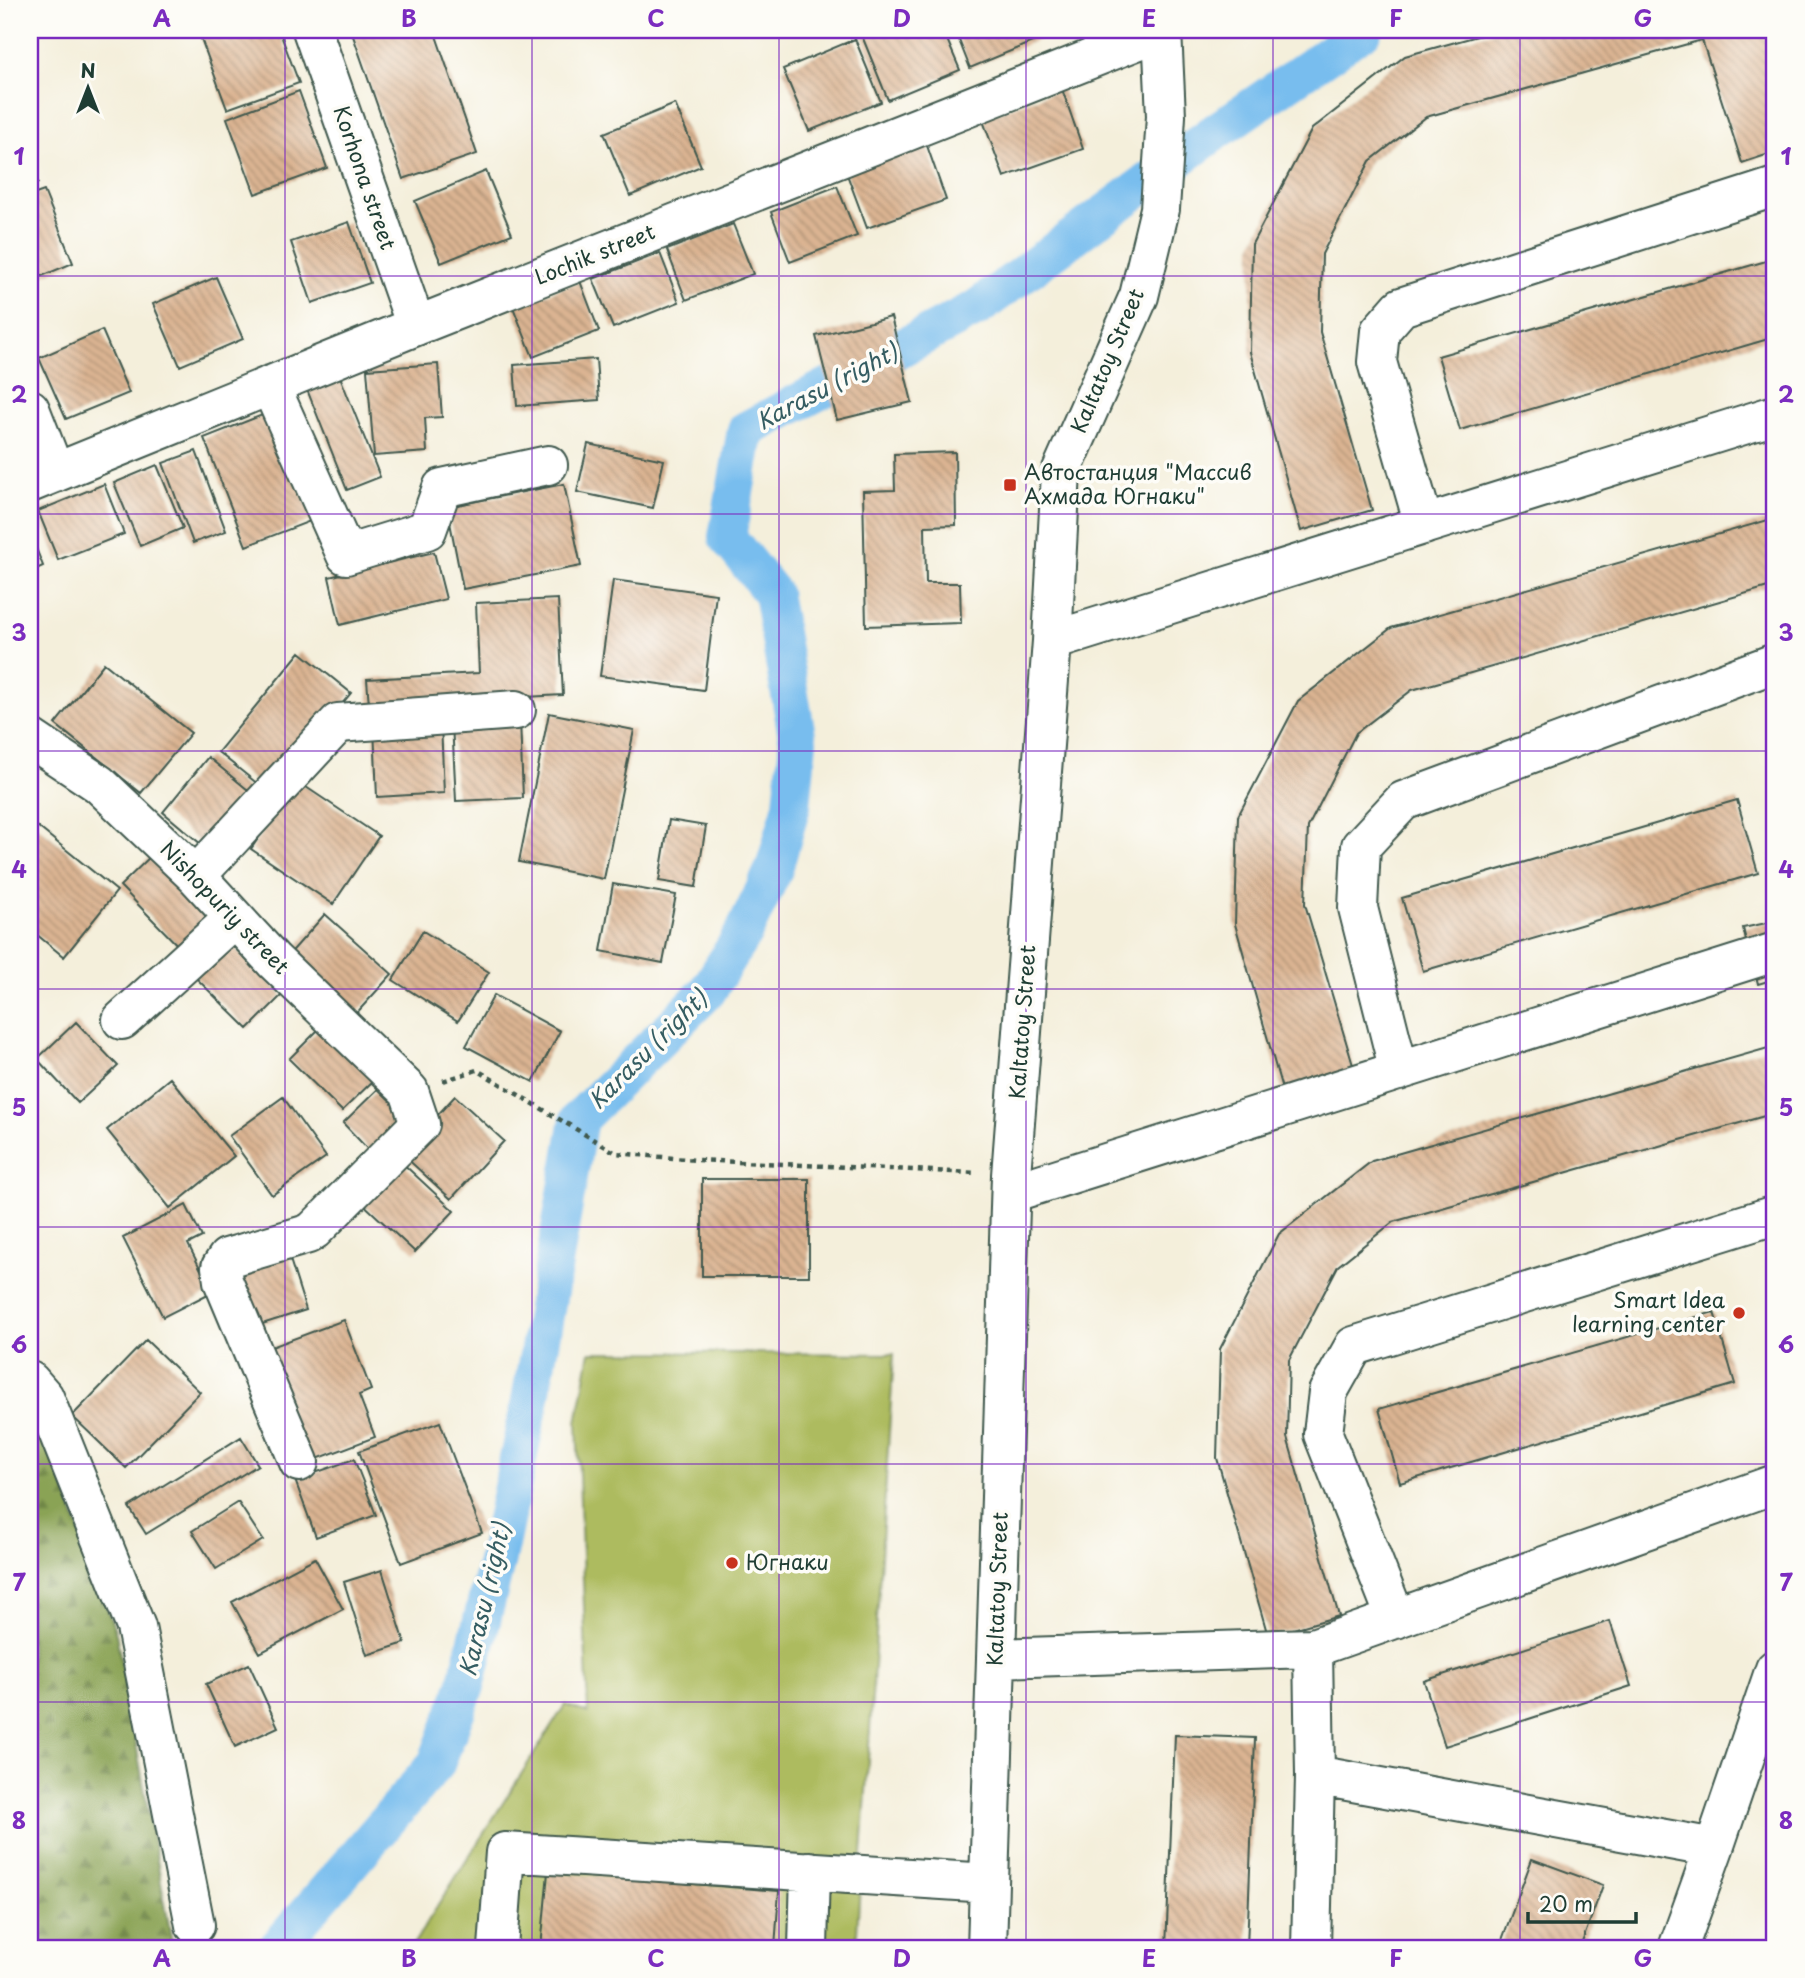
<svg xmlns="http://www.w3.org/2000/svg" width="1805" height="1978" font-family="'Playpen Sans',sans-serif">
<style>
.forest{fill:url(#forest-firs);stroke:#547044;stroke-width:2}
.pitch{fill:#adbb5e;stroke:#667c49;stroke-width:2}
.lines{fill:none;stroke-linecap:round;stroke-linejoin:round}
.canal{stroke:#78bdee;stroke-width:38}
.building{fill:url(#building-back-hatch)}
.minor-casing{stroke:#3f584d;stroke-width:42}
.path{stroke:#3f584d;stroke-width:4.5;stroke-dasharray:5 5;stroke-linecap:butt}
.minor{stroke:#fff;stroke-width:38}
.grid{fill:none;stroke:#7b2cbf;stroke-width:2;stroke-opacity:0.55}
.poi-dot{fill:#c8321e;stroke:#fdfcf7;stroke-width:2.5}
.labels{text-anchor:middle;stroke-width:7;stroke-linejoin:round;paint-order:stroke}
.street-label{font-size:21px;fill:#1f3d34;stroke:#fdfcf7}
.poi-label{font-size:21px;fill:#1f3d34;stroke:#fdfcf7;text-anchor:start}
.water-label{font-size:23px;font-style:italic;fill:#355d62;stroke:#fdfcf7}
.neatline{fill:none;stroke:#7b2cbf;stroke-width:2.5}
.grid-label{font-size:23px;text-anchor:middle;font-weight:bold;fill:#7b2cbf}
</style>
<defs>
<pattern id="forest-firs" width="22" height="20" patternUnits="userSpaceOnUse" patternTransform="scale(1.75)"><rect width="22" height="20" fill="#8aa355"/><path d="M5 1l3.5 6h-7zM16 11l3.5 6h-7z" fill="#708647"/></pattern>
<pattern id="building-back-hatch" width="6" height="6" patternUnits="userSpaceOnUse" patternTransform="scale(1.75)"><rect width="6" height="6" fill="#dbb492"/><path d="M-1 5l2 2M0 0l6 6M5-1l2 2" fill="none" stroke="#b19478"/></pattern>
</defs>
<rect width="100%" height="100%" fill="#fdfcf7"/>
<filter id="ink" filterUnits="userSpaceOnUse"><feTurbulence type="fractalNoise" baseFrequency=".0143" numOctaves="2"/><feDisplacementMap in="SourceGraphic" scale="14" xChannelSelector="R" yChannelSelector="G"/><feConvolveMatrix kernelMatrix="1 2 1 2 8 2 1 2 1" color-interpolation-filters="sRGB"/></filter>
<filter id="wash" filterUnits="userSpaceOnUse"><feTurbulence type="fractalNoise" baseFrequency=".00686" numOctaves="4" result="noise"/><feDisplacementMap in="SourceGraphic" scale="28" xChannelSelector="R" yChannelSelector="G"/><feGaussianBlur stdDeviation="1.57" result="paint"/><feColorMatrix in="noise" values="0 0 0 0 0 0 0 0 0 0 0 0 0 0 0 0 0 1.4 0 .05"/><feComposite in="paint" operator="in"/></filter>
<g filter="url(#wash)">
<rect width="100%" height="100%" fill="#f4efdb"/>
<path class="forest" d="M30,1398L34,1403L116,1633L173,1948H30Z"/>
<path class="pitch" d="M590,1352L894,1354L856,1948H411L565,1705L588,1713L577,1422Z"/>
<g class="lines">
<path class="canal" d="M277,1948L436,1764L466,1686L498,1554L529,1407L579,1119L707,992L744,932L774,869L792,805L798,741L772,593L727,537L746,430L977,308L1211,135L1364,30"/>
</g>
<g id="blocks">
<path class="building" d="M207,30H279L299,83L227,109L199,33Z
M351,30H434L477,154L403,179Z
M879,30H943L960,70L888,100L862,36Z
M955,30H1038L1042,38L970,68Z
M1499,30H1770L1775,46V152L1742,163L1702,40L1426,117L1370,161L1322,254L1320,332L1372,510L1301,531L1250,352L1252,244L1312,129L1405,56Z
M855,39L881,102L809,131L783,69Z
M1062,89L1083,149L1004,177L982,118Z
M299,91L327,168L255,194L227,118Z
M675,104L701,166L630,196L604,133Z
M925,140L946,200L867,228L845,169Z
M30,163L38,183L30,187Z
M486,171L512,234L441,263L415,201Z
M837,186L857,236L790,262L771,212Z
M44,191L73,263L30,281V196Z
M349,222L370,283L312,303L291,242Z
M733,224L753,274L686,300L667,250Z
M660,253L679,302L613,328L593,279Z
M1773,259L1775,265V337L1460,430L1438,356Z
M216,277L243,339L180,366L153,304Z
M580,281L599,331L533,357L513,307Z
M891,317L912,402L837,420L816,336Z
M102,330L129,393L66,419L39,358Z
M596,359L599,400L517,406L514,365Z
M438,364L442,417L425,418L427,452L374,456L367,369Z
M339,374L380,477L347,490L306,387Z
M270,412L313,520L246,546L204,438Z
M588,444L664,460L653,508L577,492Z
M196,451L226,531L193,543L163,463Z
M955,452L956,525L925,526L926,583H960L961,623L866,626L863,491L895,490L894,454Z
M157,465L183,528L140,546L114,483Z
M104,484L124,534L58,560L38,511Z
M564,484L581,566L463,589L447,507Z
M1775,518V585L1412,690L1356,733L1308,827L1305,904L1358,1082L1286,1103L1235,924L1238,816L1298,701L1391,628Z
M30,533L43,566L30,572Z
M434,552L446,599L340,625L329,577Z
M613,580L716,594L704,690L600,676Z
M558,599L563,695L369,705L367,679L479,673L476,603Z
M300,652L351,693L269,793L218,752Z
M104,663L191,733L141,793L55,724Z
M549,713L634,730L604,879L519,862Z
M520,719L523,798L456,801L452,723Z
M441,724L444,793L377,797L374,727Z
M208,757L254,795L208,850L163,812Z
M297,781L379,836L333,904L251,849Z
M1737,800L1758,873L1423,971L1402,898Z
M669,820L706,826L696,887L659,881Z
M32,822L117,891L64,957L30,929V825Z
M155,852L223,921L187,955L120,886Z
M613,884L676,895L663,963L601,951Z
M325,914L392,974L353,1017L287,957Z
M1771,922L1774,938L1747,945L1743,928Z
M423,931L489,972L458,1021L393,980Z
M229,942L282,995L248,1029L195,977Z
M1775,962V979L1758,984L1754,968Z
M494,995L560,1031L533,1082L466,1046Z
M76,1022L118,1066L78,1103L37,1059Z
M323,1025L377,1077L342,1111L289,1059Z
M1775,1046V1113L1393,1222L1338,1266L1289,1360L1287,1437L1339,1616L1268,1636L1217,1458L1220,1349L1279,1234L1372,1161Z
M170,1078L234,1156L170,1208L107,1130Z
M380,1087L415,1123L377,1159L343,1123Z
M455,1096L504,1141L451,1199L402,1154Z
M283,1097L326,1157L272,1195L229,1136Z
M399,1160L454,1211L415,1252L360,1201Z
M702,1179H809V1276H702Z
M186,1205L202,1237L188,1244L212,1292L163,1317L123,1238Z
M287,1250L306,1310L256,1326L238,1266Z
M1714,1312L1735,1384L1400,1483L1379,1409Z
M344,1320L371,1390L359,1395L375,1437L309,1462L266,1349Z
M146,1340L200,1392L126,1468L72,1416Z
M440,1422L482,1533L401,1563L359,1451Z
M241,1437L258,1465L146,1534L129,1507Z
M354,1459L376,1515L316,1537L295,1480Z
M238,1502L263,1540L216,1569L192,1531Z
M315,1558L343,1609L260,1653L232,1602Z
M382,1570L405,1643L367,1655L344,1582Z
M1610,1621L1631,1686L1445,1746L1424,1681Z
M249,1664L278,1727L235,1747L206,1684Z
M1175,1735L1255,1738L1247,1948H1166Z
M1532,1859L1603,1885L1580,1948H1499Z
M548,1872L779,1891L775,1948H541Z"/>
</g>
</g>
<g filter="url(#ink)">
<use href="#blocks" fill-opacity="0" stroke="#3f584d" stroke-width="2"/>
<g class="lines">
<g class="minor-casing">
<path id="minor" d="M312,30L416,326
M270,385L346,555L427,530L442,488L548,465
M30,409L55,473
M30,483L416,326L1161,31
M1424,525L1377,362L1380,331L1401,307L1775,187
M1052,641L1775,415
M30,738L99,784L196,876L274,961L409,1091L420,1124L314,1230L308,1234L227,1258L221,1267L223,1281L299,1462
M196,876L338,723L516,710
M122,1020L234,918
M1399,1071L1358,908L1361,846L1403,801L1775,663
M1011,1193L1775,952
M30,1381L44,1397L136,1627L195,1925
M1396,1619L1323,1434L1328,1392L1354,1346L1775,1215
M1313,1648L1315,1775
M996,1658L1313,1648L1775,1484
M498,1948L505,1852L989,1883
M808,1948L810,1871
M987,1948L1011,1175L1052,641L1061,472L1139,296L1160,209L1166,116L1162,30
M1311,1948L1315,1775L1714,1848
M1678,1948L1714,1848L1775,1669"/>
</g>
<path class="path" d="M443,1081L477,1070L616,1153L697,1160L976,1173"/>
<use href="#minor" class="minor"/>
</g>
</g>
<path class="grid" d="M285,30V1948M532,30V1948M779,30V1948M1026,30V1948M1273,30V1948M1520,30V1948M30,276H1775M30,514H1775M30,751H1775M30,989H1775M30,1227H1775M30,1464H1775M30,1702H1775"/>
<g class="poi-dot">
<rect x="1003" y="478" width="14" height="14" rx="3.5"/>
<circle cx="1739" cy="1313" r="7"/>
<circle cx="732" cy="1563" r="7"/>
</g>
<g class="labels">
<g class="street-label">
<text transform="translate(364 178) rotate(71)" y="7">Korhona street</text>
<text transform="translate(595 255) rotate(-22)" y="7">Lochik street</text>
<text transform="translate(1108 361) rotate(-67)" y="7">Kaltatoy Street</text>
<text transform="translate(224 908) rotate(46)" y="7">Nishopuriy street</text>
<text transform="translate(1023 1022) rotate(-86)" y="7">Kaltatoy Street</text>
<text transform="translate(998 1589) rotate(-88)" y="7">Kaltatoy Street</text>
</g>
<g class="poi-label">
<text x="1024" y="480">Автостанция "Массив<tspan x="1024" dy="24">Ахмада Югнаки"</tspan></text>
<text x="1725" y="1308" text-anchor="end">Smart Idea<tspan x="1725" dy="24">learning center</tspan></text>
<text x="746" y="1570">Югнаки</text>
</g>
<g class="water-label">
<text transform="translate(827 387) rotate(-28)" y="8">Karasu (right)</text>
<text transform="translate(648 1050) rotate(-45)" y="8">Karasu (right)</text>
<text transform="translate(485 1600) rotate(-77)" y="8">Karasu (right)</text>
</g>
</g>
<rect width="1805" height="1978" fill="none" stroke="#fdfcf7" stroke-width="77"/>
<g transform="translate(88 88)" stroke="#fdfcf7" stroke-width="5" paint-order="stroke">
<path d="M0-5L12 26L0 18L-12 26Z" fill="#1f3d34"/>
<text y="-10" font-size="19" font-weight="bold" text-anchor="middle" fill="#1f3d34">N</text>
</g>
<path d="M1528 1912v10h108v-10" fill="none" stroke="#1f3d34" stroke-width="3.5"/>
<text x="1539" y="1912" font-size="21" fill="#1f3d34" stroke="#fdfcf7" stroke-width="5" paint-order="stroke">20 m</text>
<rect x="38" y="38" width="1728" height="1902" class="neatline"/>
<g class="grid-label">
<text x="162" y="27">A</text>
<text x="409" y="27">B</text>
<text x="656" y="27">C</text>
<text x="902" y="27">D</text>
<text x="1149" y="27">E</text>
<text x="1396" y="27">F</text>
<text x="1643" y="27">G</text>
<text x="19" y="165">1</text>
<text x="1786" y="165">1</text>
<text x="19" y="403">2</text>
<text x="1786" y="403">2</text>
<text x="19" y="641">3</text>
<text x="1786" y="641">3</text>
<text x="19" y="878">4</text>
<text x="1786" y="878">4</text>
<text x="19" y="1116">5</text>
<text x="1786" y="1116">5</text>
<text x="19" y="1353">6</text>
<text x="1786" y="1353">6</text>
<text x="19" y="1591">7</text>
<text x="1786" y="1591">7</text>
<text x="19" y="1829">8</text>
<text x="1786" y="1829">8</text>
<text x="162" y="1967">A</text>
<text x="409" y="1967">B</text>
<text x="656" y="1967">C</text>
<text x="902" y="1967">D</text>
<text x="1149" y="1967">E</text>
<text x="1396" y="1967">F</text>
<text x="1643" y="1967">G</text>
</g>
</svg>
